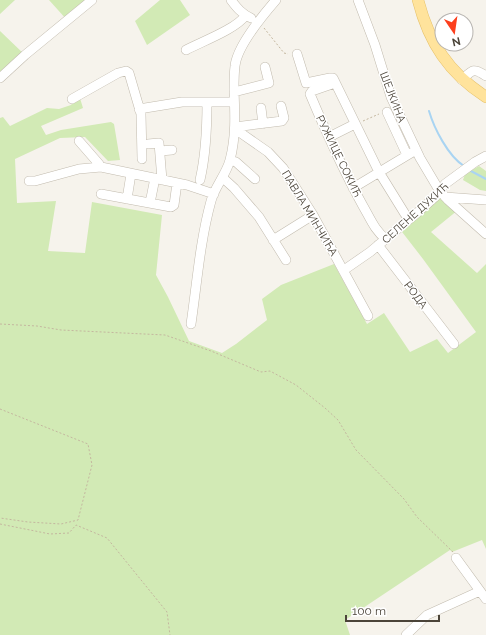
<svg xmlns="http://www.w3.org/2000/svg" width="486" height="635" font-family="Raleway,sans-serif">
<style>
.green{fill:#d2eab5}
.lines{fill:none;stroke-linecap:round;stroke-linejoin:round}
.stream{stroke:#a9d4f2;stroke-width:2}
.minor-casing{stroke:#c2bbae;stroke-width:10}
.major-casing{stroke:#e6c16a;stroke-width:12}
.path{stroke:#c4b79f;stroke-width:1;stroke-dasharray:2 2;stroke-linecap:butt}
.minor{stroke:#fff;stroke-width:9}
.major{stroke:#ffe39c;stroke-width:11}
.labels{text-anchor:middle;stroke-width:3;stroke-linejoin:round;paint-order:stroke}
.street-label{font-size:11px;fill:#4b4439;stroke:#fff}
</style>
<rect width="100%" height="100%" fill="#f6f3ec"/>
<path class="green" d="M0,0H15L0,14Z
M49,0H92L67,20Z
M160,0H180L190,15L147,45L135,21Z
M0,31L25,55L0,78Z
M79,95L83,108L41,126L46,135L61,130L111,122L114,124L120,160L108,161L85,137L60,138L15,159L17,203L56,201L48,251L85,253L92,202L162,215L156,275L168,297L189,341L222,353L236,344L267,320L262,299L281,285L334,264L367,324L384,313L410,352L437,339L448,353L476,332L423,259L399,228L439,190L458,210L431,232L477,273L486,264V549L482,540L452,552L450,550L345,620L350,635H0V118L3,117L10,126L47,108L59,109L71,105Z
M479,166L486,171V191L480,190L463,180L465,174Z"/>
<g class="lines">
<path class="stream" d="M429,111C434,128 448,156 464,166
M469,170L486,179"/>
<g class="minor-casing">
<path id="minor" d="M231,0C237,8 242,14 251,18
M358,0L375,45L391,97L420,158L439,190L448,200L486,234
M186,50C201,42 236,29 245,16
M297,54L306,83L330,78H333L379,172L405,214
M0,78L25,55L92,0
M462,80C472,70 473,67 486,76
M335,83L312,91L310,94C326,132 343,170 363,206C370,218 375,231 386,239
M234,92L269,83L265,67
M72,99L118,73L126,71L129,73L141,114L142,159
M261,108L263,124
M139,109L182,102H234
M387,112L407,155
M235,127L282,121L284,118L281,106
M235,129L268,152L283,168L313,215L368,316
M329,137L355,124
M79,141L99,164L100,167
M148,144L159,143L162,180
M160,151L172,150
M230,160L236,162L255,179
M223,178L234,188L259,217L286,260
M200,180C206,154 207,129 207,102
M29,181H35L79,169L101,167L187,185L214,194
M353,188L416,150
M101,194L171,207L174,205L177,183
M445,197L486,200
M127,199L131,174
M150,203L155,178
M273,240L313,215
M378,245L454,344
M344,270L370,252L418,212L435,197L445,184L475,162L486,156
M191,324C197,283 200,241 211,201C215,186 226,175 230,160C236,137 235,114 234,90C234,82 234,74 235,66C237,46 263,15 276,0
M456,558L486,599
M406,635L427,615L480,591"/>
</g>
<g class="major-casing">
<path id="major" d="M418,0C429,43 449,73 486,97"/>
</g>
<path class="path" d="M264,28L284,53L288,54
M363,121L379,114
M0,324L37,326L61,330L165,335L211,351L261,372L270,371L296,385L325,408L338,420L356,450L404,499L417,517L453,552
M0,409L88,444L92,465L78,520L61,524L28,522L0,518
M0,524L50,534L69,533L76,525L107,538L167,612L170,635"/>
<use href="#minor" class="minor"/>
<use href="#major" class="major"/>
</g>
<g class="labels">
<g class="street-label">
<text transform="translate(393 97) rotate(69)" y="4">ШЕЈКИНА</text>
<text transform="translate(339 156) rotate(64)" y="4">РУЖИЦЕ СОКИЋ</text>
<text transform="translate(310 213) rotate(59)" y="4">ПАВЛА МИНЧИЋА</text>
<text transform="translate(415 213) rotate(-42)" y="4">СЕЛЕНЕ ДУКИЋ</text>
<text transform="translate(416 295) rotate(53)" y="4">РОДА</text>
</g>
</g>
<g transform="translate(454 32) rotate(167)"><circle r="19" fill="#ffffff" stroke="#b7b4b0"/>
<path d="M0-3L7 15L0 10L-7 15Z" fill="#fc3f1d"/>
<text y="-6" font-size="11" font-weight="bold" text-anchor="middle" fill="#4b4439">N</text>
</g>
<path d="M346 615v6h93v-6" fill="none" stroke="#4b4439" stroke-width="2"/>
<text x="352" y="615" font-size="12" fill="#4b4439" stroke="#ffffff" stroke-width="3" paint-order="stroke">100 m</text>
</svg>
